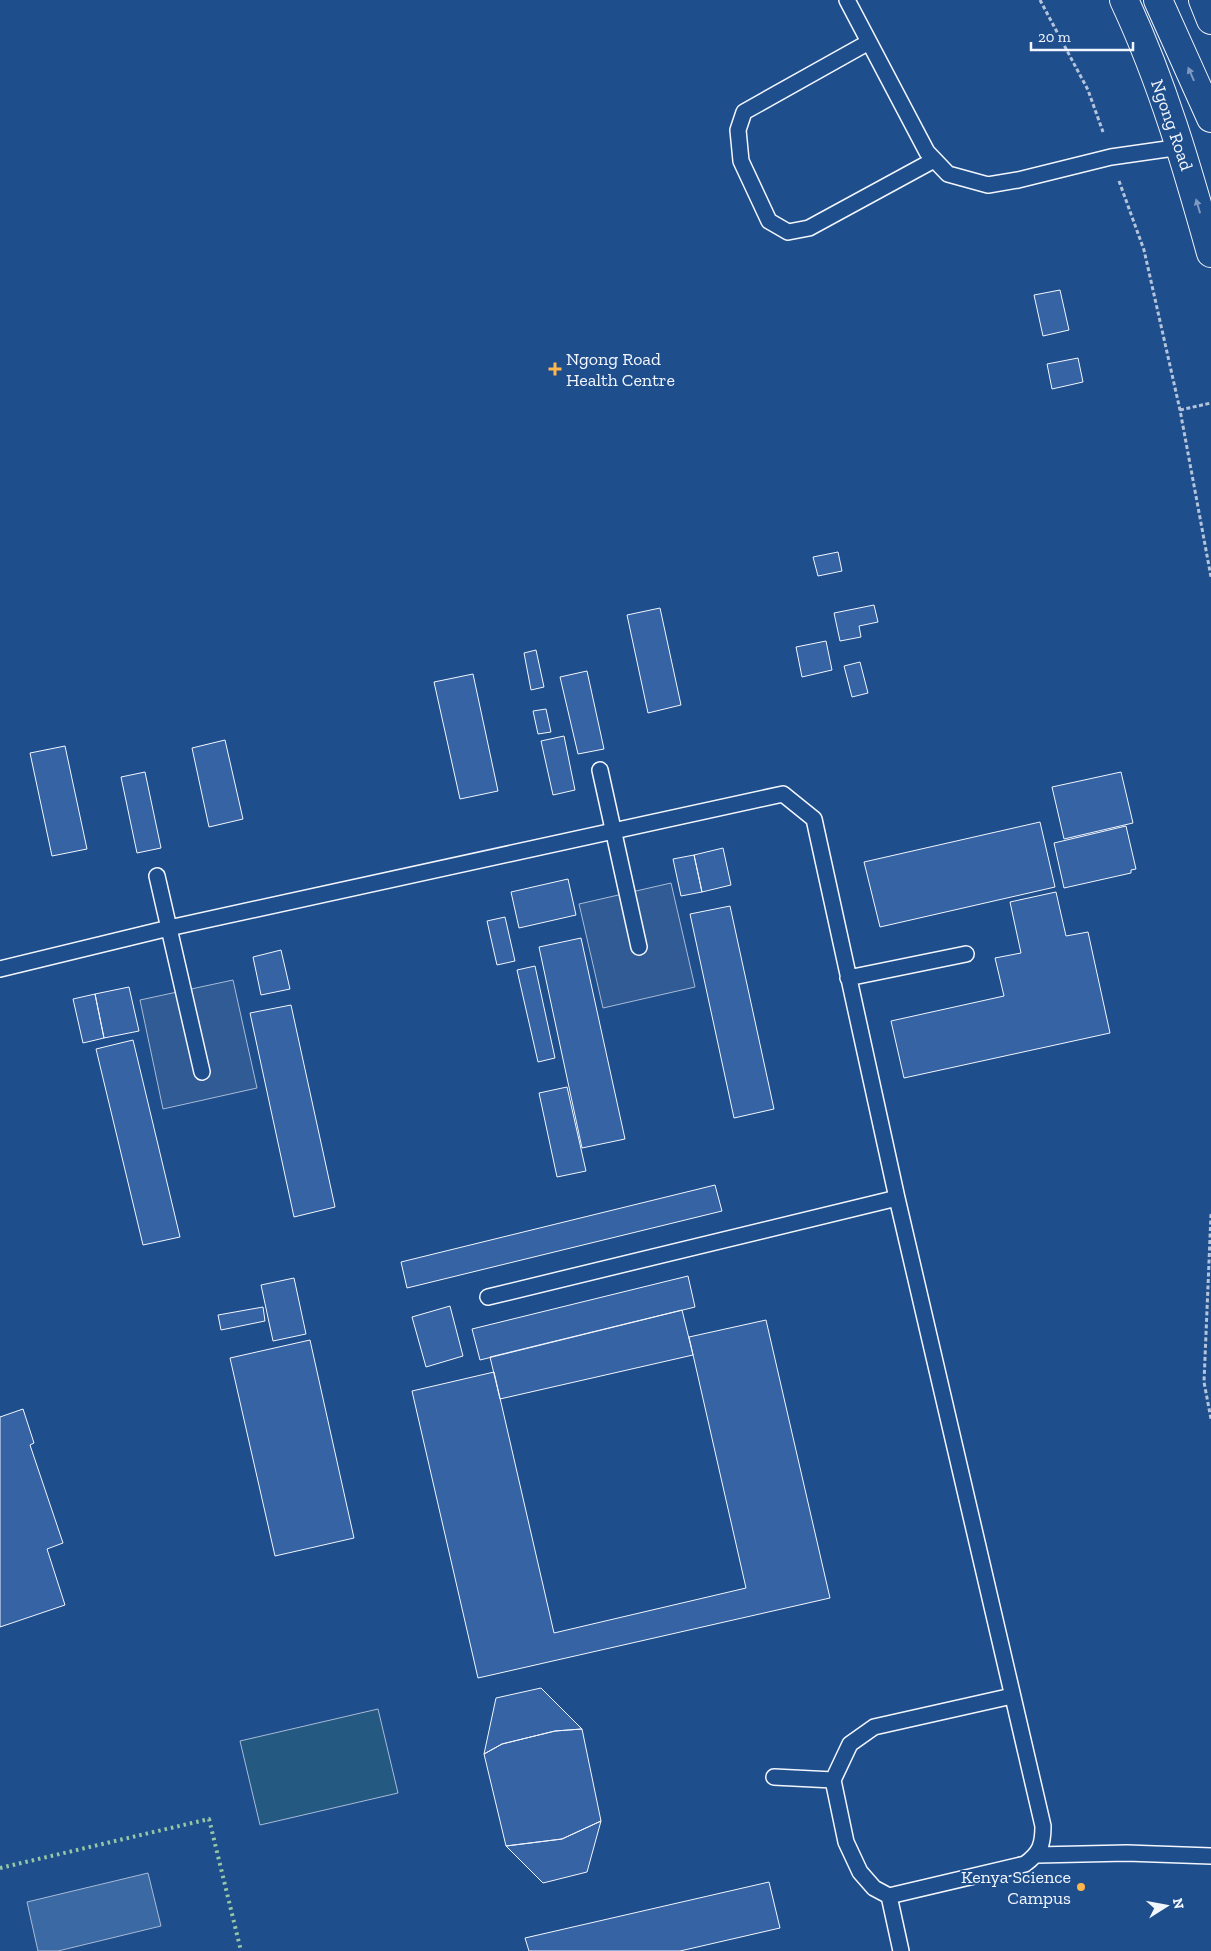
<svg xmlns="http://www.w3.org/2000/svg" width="1211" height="1951" font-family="'Zilla Slab',serif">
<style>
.green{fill:#245a82;stroke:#a8bbd7}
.parking{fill:#305b95;stroke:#a8bbd7}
.water{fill:#3b69a3;stroke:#a8bbd7}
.building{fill:#3563a3;stroke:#f2f6ff}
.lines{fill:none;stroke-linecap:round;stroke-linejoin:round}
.service-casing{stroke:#f2f6ff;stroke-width:18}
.secondary-casing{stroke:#f2f6ff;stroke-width:30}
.primary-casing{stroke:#f2f6ff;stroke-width:30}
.path{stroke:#b3c4dc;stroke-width:3;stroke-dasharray:4 2.5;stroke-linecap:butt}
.service{stroke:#1f4e8c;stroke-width:15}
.secondary{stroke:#1f4e8c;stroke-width:28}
.primary{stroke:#1f4e8c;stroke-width:28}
.hedge{stroke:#97c8a6;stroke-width:4;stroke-dasharray:2.5 4;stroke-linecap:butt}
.oneway{fill:#7e9ac0}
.poi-dot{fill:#ffb74d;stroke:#1f4e8c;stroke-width:2}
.labels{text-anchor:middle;stroke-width:4;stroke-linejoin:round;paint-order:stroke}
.street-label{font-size:18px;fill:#f2f6ff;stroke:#1f4e8c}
.poi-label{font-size:18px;fill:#f2f6ff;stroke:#1f4e8c;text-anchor:start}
</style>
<rect width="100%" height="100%" fill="#1f4e8c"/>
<path class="green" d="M378,1709L398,1793L260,1825L240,1741Z"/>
<path class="parking" d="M671,883L695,987L603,1008L579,904Z
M233,980L257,1088L163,1109L140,1000Z"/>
<path class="water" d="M148,1873L161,1926L58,1951H38L27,1902Z"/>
<path class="building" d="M1060,290L1069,330L1043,336L1034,295Z
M1078,358L1083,382L1052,389L1047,364Z
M838,552L842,571L818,576L813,557Z
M874,605L878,622L859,626L861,637L840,641L834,613Z
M660,608L681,705L648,713L627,615Z
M826,641L832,670L802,677L796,647Z
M536,650L544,687L531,690L524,653Z
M860,662L868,693L852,697L844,666Z
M587,671L604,749L578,754L560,677Z
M473,674L498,791L460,799L434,682Z
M546,709L551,732L538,734L533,711Z
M564,736L575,790L553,795L541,741Z
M225,740L243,819L209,827L192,748Z
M65,746L87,849L52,856L30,753Z
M145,772L161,848L137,853L121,777Z
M1121,772L1133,823L1064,839L1052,787Z
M1040,822L1055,887L880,927L864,862Z
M1126,826L1136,869L1131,870V873L1064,888L1054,843Z
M723,848L731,885L702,892L694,855Z
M694,855L702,892L681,896L673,859Z
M568,879L576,915L519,928L511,892Z
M1056,892L1066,936L1088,932L1110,1033L904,1078L891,1021L1004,996L995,958L1021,953L1010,902Z
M730,906L774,1109L734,1118L690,914Z
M505,917L515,961L497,965L487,921Z
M581,938L625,1139L582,1148L539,947Z
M281,950L290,989L261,995L253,957Z
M535,966L555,1058L538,1062L517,970Z
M129,987L139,1031L104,1038L95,994Z
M95,994L104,1038L83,1043L73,999Z
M291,1005L335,1207L294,1217L250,1013Z
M133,1040L180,1237L143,1245L96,1049Z
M567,1087L586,1171L557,1177L539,1093Z
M715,1185L722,1211L407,1288L401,1262Z
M688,1276L695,1307L480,1360L472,1329Z
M294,1278L306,1334L273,1341L261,1285Z
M450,1306L463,1356L426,1367L412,1317Z
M263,1307L265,1321L221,1330L218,1315Z
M682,1310L693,1355L500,1399L490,1357Z
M766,1320L830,1598L478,1678L412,1391L494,1372L554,1633L746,1588L689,1337Z
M310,1340L354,1538L275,1556L230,1358Z
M23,1409L34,1443L30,1445L63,1543L47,1549L65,1605L0,1627V1417Z
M541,1688L582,1729L555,1731L502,1744L484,1754L496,1698Z
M582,1729L601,1821L562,1839L506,1846L484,1754L502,1744L555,1731Z
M601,1821L587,1872L543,1883L506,1846L562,1839Z
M769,1882L780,1928L680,1951H529L525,1938Z"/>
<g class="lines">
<g class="service-casing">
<path id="service" d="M847,0L927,152L948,174L988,185L1018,180L1111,157L1181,147
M869,42L744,112L738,130L741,161L769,221L788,232L809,228L934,160
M600,770L639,947
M157,876L202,1072
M0,969L169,928L783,794L814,819L897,1198L1043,1826C1043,1845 1040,1853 1025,1864L889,1896L901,1951
M848,978L966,954
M488,1297L897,1198
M774,1777L833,1780
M1037,1855L1127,1853L1211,1856
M889,1896L874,1888L860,1872L846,1842L833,1780L850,1744L874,1727L1012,1696"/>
</g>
<g class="secondary-casing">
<path id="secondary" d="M1124,0C1162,81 1187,167 1211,253"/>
</g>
<g class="primary-casing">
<path id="primary" d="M1158,0L1211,118
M1203,0L1211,20"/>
</g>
<path class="path" d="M1040,0L1088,90L1103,132
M1119,181L1144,250L1180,410L1211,577
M1180,410L1211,403
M1211,1214L1204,1382L1211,1419"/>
<use href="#service" class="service"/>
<use href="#secondary" class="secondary"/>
<use href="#primary" class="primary"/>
<path class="hedge" d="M0,1868L209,1819L241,1951"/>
</g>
<defs><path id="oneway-solid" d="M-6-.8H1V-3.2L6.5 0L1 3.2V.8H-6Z" transform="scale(1.25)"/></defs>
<g class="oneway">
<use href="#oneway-solid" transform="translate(1191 74) rotate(-114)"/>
<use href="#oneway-solid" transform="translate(1198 206) rotate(-106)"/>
</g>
<g class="poi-dot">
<path d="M552.5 361.5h5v5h5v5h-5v5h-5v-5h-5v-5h5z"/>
<circle cx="1081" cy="1887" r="5"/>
</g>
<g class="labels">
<g class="street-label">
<text transform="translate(1172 125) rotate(71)" y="6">Ngong Road</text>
</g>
<g class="poi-label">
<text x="566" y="365">Ngong Road<tspan x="566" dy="21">Health Centre</tspan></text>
<text x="1071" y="1883" text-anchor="end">Kenya Science<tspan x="1071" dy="21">Campus</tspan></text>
</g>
</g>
<g transform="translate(1166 1906) rotate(79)" stroke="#1f4e8c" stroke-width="4" paint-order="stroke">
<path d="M0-4L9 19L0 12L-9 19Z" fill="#f2f6ff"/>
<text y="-8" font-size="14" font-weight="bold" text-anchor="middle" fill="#f2f6ff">N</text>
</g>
<path d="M1031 42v8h102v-8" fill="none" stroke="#f2f6ff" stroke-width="2.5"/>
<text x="1038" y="42" font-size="15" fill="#f2f6ff" stroke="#1f4e8c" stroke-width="4" paint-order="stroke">20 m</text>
</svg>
